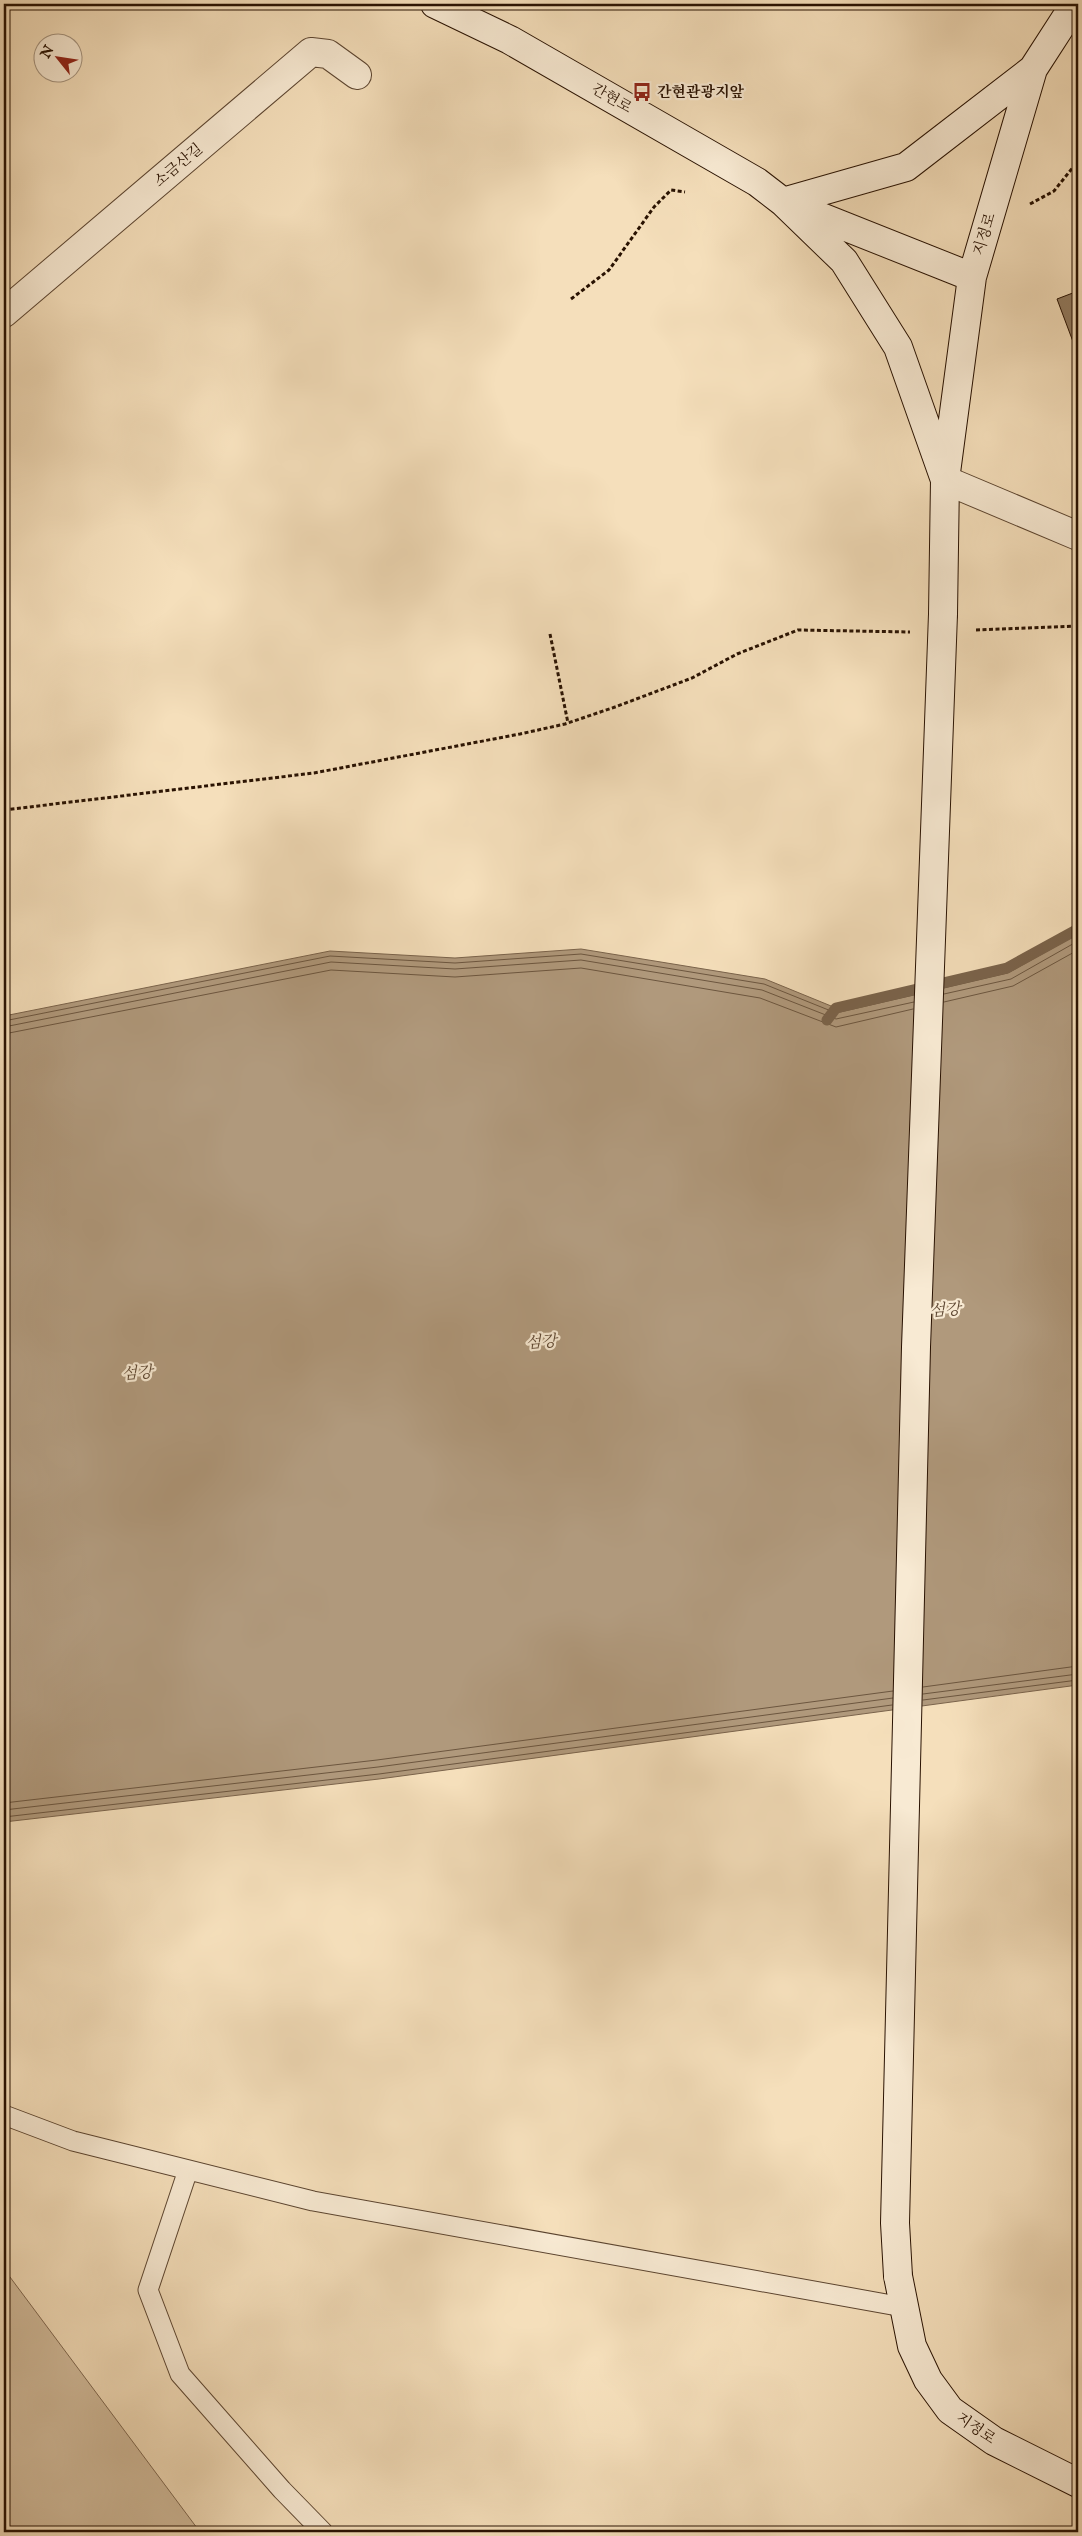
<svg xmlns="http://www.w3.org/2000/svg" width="1082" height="2536" font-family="'IM FELL English','Noto Serif KR',serif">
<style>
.green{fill:#d2bc9c;stroke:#7e674f}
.water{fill:#b0997c;stroke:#7a634b}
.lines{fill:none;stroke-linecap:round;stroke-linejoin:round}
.shore{stroke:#6c563f;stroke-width:1}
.stream{stroke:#7a634b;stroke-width:11}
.building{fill:#937d62;stroke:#291202}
.lane-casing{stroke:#5c4530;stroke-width:21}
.street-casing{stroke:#5c4530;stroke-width:30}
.secondary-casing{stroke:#291202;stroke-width:30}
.path{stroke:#291202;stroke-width:3;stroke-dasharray:4 2.5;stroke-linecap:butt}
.lane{stroke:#f8ead3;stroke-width:19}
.street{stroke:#f8ead3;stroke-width:28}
.secondary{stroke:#f8ead3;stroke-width:28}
.rail-casing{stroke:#291202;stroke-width:5.5}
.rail{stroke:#f8ead3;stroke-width:4;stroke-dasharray:11;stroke-linecap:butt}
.secondary-bridge-casing{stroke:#291202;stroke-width:30;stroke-linecap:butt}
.secondary-bridge{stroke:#f8ead3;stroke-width:28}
.labels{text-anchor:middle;stroke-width:4.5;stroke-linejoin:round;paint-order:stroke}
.poi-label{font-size:15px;font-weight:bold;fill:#291202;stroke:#f8ead3;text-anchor:start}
.street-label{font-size:15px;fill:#291202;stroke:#f8ead3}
.water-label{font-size:16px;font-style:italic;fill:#5f4833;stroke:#f8ead3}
</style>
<rect width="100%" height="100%" fill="#f5dfbb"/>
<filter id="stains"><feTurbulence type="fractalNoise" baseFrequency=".004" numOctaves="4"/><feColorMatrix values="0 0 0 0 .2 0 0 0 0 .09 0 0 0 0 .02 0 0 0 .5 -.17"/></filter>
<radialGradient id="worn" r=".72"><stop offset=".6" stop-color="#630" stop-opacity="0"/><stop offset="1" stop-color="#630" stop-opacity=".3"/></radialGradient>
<path class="green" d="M4,2269L200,2532H4Z"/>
<path class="water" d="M1078,929V1685L379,1779L4,1822V1016L330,951L455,958L581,949L765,979L836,1008L1007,968Z"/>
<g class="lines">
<path class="shore" d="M944,988L1008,973L1078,934
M944,994L1011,979L1078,941
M944,1002L1013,986L1078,950
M4,1021L330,956L455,963L581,954L764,984L836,1013L914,995
M4,1027L331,962L455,969L581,960L762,990L836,1019L914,1002
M4,1034L331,970L455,977L581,968L760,998L836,1027L913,1009
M923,1687L1078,1666
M923,1694L1078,1674
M923,1700L1078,1680
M4,1803L377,1760L893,1691
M4,1810L378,1767L893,1698
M4,1817L379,1774L892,1705"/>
<path class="stream" d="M827,1020L836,1008L1007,968L1078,929"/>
</g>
<path class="building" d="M1078,291V355L1057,299Z"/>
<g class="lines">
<g class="lane-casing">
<path id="lane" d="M4,2115L73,2141L313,2201L903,2307
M188,2170L148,2290L180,2374L282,2490L323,2532"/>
</g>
<g class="street-casing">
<path id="street" d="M4,313L311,52L328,54L357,75
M945,480L1078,536"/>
</g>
<g class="secondary-casing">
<path id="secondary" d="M435,4L510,40L757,182L783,202L844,261L898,347L945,480
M783,202L906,167L1033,69
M796,207L972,277
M943,614L945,480L972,277L1033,69L1075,4
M898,2276L912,2346L928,2380L950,2410L994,2441L1078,2483"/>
</g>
<path class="path" d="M1030,204L1054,191L1078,161
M571,299L609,270L654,207L671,190L685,192
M976,630L1078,626
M550,634L568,723
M4,810L314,773L520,734L565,724L615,707L692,678L737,654L798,630L910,632"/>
<use href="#lane" class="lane"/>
<use href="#street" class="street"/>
<use href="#secondary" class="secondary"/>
<g class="rail-casing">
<path id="rail" d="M4,6L11,4"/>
</g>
<use href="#rail" class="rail"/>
<g class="secondary-bridge-casing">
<path id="secondary-bridge" d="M898,2276L895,2223L916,1347L943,614"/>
</g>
<use href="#secondary-bridge" class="secondary-bridge"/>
</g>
<defs>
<g id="bus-bare" transform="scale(1.5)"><path d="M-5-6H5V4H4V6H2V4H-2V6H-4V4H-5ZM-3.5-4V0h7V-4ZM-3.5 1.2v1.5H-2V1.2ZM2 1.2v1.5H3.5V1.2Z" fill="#8f2418" stroke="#f8ead3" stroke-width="2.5" paint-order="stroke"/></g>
</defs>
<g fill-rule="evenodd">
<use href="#bus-bare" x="642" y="92"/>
</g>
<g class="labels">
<g class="poi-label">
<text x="657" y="97">간현관광지앞</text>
</g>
<g class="street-label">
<text transform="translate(612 98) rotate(30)" y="5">간현로</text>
<text transform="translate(178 165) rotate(-40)" y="5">소금산길</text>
<text transform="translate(984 234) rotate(-73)" y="5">지정로</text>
<text transform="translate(976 2428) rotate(34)" y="5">지정로</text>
</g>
<g class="water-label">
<text transform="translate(945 1309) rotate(-4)" y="6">섬강</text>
<text transform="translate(541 1341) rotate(-4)" y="6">섬강</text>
<text transform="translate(137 1372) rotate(-4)" y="6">섬강</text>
</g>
</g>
<rect width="1082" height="2536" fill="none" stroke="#f5dfbb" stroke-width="20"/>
<rect x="5" y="5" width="1072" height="2526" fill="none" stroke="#291202" stroke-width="2.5"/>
<rect x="10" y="10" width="1062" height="2516" fill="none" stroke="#291202"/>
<g transform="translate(58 58) rotate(300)"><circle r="24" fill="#f8ead3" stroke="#a5947f"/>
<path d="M0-4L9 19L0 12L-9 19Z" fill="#8f2418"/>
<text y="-8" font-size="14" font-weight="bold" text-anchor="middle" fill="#291202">N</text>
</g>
<rect width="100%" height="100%" filter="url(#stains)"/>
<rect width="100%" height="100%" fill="url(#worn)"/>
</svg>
